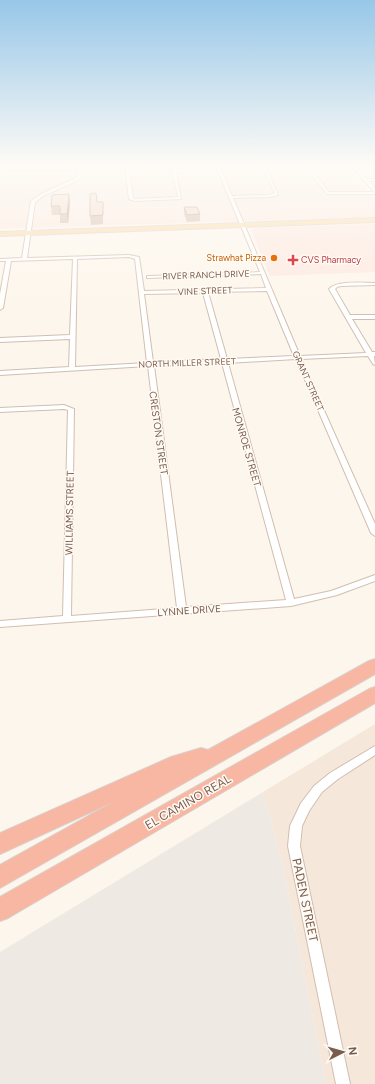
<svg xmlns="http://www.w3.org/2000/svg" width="375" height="1084" viewBox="0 0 375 1084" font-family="Figtree,sans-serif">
<rect width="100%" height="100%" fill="#fdf6ec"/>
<path fill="#f5e8da" d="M0,166H347L375,200L104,208L103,202L0,205Z
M375,724V1084H326L282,862L263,792Z"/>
<path fill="#fde8e0" d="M375,200V217L0,229V205L103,202L104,208Z
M375,224V272L270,276L251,230L255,228Z"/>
<path fill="#efe9e4" d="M263,792L282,862L326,1084H0V952Z"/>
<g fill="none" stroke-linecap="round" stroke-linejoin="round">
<g stroke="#d1beb0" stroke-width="2">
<path id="minor" d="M2,166H6L10,168H78V166H82L81,177L79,180L43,196L35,202L27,258L129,255L139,257L144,291L266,288L261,274L147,278V276H149L260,272L218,171L176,172L181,199L135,201L129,199L125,166H129L133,198L135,199L178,197L171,166H175L176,170L217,169L216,166H220L232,196L269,195L275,193L261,166H265L278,195L269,197L233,198L300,356L366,353L329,289C337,280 363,283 375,283V285L341,286L337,287L335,289L350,315H375V319H352L372,352H375V356H374L375,365L373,364L368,356L301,359L375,524V536L371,533L296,359L228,363L294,599L331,591L375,575V581L337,595L291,606L0,627V621L63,616L68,410L64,409L0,412V408L64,405L74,409L71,616L177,608L148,366L0,375V371L69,367L70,339L0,342V338L70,335L73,259L11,261L3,308L0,310V294L6,261H0V259L22,258L31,201L41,194L76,178L78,170H9ZM129,257L135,259L147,363L75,367L77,259ZM267,291L294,356L227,359L208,292ZM203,293L221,359L153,362L144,294ZM222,363L286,600L186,607L154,366Z
M305,166H309L329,192H375V194H327Z
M353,166H375V167L354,168Z
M366,179H375V181H365Z
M375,746V755L338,779L322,792L309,811L302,826L300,846L350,1084H336L288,846L290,826L301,803L314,786L330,773Z"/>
</g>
<g stroke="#d1beb0" stroke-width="2">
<path id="tertiary" d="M351,166H356L375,188V193Z"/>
</g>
<g stroke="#dad1cd" stroke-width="2">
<path id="primary" d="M375,218V222L0,236V232Z"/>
</g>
<g stroke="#dad1cd" stroke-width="2">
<path id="motorway" d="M375,659V674L0,888V865L115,801L0,854V833L171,757L201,748L208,750L369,661Z
M375,687V703L8,918L0,921V897L369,689Z"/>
</g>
<use href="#minor" fill="#fff" fill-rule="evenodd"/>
<use href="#tertiary" fill="#fff" fill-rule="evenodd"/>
<use href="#primary" fill="#fbd9a5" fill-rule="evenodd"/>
<use href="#motorway" fill="#f7b7a3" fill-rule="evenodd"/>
</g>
<path fill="#d1b7a8" d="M69,194L70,203L68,223H60V215H52L51,206Z
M97,202L103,211V224L91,225L90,216Z
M184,207L200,214V221L187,222L184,214Z"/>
<path fill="#aa9588" d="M69,194L70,203L68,223L67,214Z"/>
<path fill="#f3d5c3" stroke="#aa9588" d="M96,193L97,202H103V215L90,216V194Z
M69,194L67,214H60V206H51L52,195Z
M184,207H197L200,214L187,215Z"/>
<linearGradient id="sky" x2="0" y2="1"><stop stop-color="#97c7e8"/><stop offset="0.52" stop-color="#fefbf6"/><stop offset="1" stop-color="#fefbf6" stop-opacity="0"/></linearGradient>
<rect width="375" height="318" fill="url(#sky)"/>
<circle fill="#e8710a" stroke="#fffaf3" stroke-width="1.5" cx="274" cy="258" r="4"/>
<path fill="#e0444e" stroke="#fffaf3" stroke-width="1.5" d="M291 254h4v4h4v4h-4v4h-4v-4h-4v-4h4z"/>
<g text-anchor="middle" stroke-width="3" stroke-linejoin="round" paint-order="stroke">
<g font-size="9" fill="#c56008" stroke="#fffaf3" text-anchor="end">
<text x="266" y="261">Strawhat Pizza</text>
</g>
<g font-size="9" fill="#be3a42" stroke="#fffaf3" text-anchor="start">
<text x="301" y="263">CVS Pharmacy</text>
</g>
<g font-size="9" fill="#7a5c4d" stroke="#fffaf3">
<text transform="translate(206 275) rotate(-2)" y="3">RIVER RANCH DRIVE</text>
<text transform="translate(205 291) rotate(-2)" y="3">VINE STREET</text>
<text transform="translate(187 363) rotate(-2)" y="3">NORTH MILLER STREET</text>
<text transform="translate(308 381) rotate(66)" y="3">GRANT STREET</text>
</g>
<g font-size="10" fill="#7a5c4d" stroke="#fffaf3">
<text transform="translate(159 433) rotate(82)" y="4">CRESTON STREET</text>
<text transform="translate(247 447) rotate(74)" y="4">MONROE STREET</text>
<text transform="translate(69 513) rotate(-89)" y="4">WILLIAMS STREET</text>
<text transform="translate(189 610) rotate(-4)" y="4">LYNNE DRIVE</text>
</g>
<g font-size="12" fill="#7a5c4d" stroke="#fffaf3">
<text transform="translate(188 802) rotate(-30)" y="4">EL CAMINO REAL</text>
<text transform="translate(305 900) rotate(78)" y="4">PADEN STREET</text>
</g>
</g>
<g transform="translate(343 1052) rotate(84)" stroke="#fffaf3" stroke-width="3" paint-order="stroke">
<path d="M0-3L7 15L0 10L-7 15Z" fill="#7a5c4d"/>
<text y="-6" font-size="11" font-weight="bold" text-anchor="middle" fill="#7a5c4d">N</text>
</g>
</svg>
